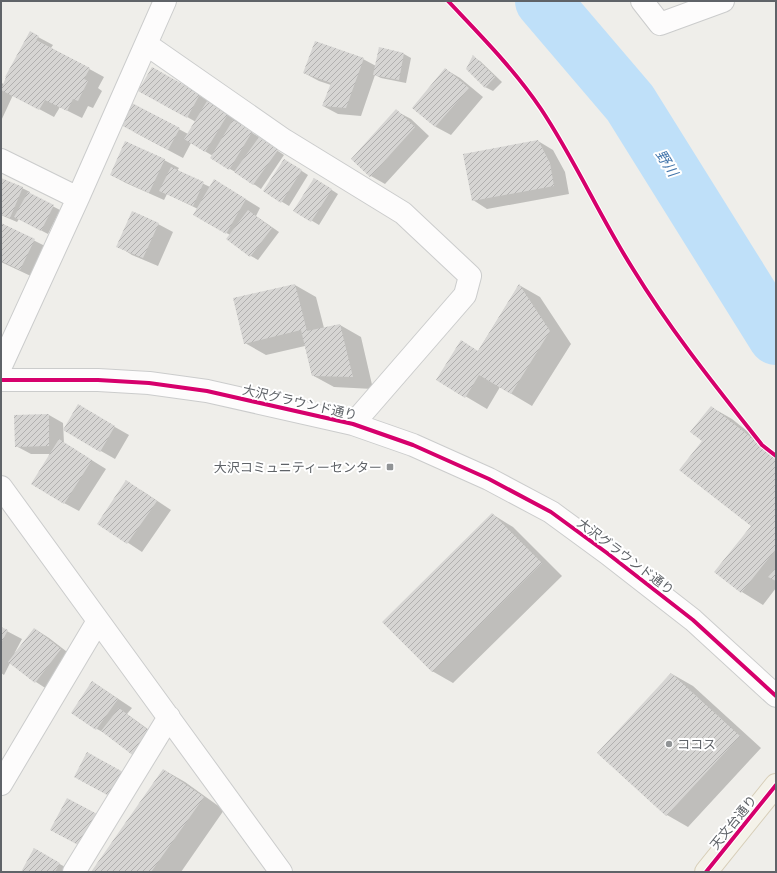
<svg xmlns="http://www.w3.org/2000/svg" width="777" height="873" viewBox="0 0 777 873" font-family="Rubik,'Noto Sans JP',sans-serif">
<defs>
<pattern id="building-hatch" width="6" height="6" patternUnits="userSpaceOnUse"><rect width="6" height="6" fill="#d6d5d3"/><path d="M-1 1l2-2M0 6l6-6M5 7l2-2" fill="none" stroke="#b1b0af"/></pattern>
</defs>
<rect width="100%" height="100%" fill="#efeeea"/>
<path fill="#0003" d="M38,37L53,45L51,48L104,77L98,88L102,91L93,108L88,106L82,118L60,107L54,117L13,95L1,121V83L4,84Z
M379,49L404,54L411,58L406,83L381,78L375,75L361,116L338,114L323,106L331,85L319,81L304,73L363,59L376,66Z
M473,57L480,61L502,82L493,91L485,87Z
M152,68L214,104L213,106L242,123L241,126L259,137L258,138L284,155L261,189L237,173L211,158L213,156L191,143L183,158L134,132L131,103L188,134L196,122L140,90Z
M445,69L460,78L483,97L451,135L436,127L413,108Z
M396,111L411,119L429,136L385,184L371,176Z
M538,141L553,150L565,172L569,194L487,209L473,200Z
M164,160L179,168L177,171L210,187L229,189L260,208L256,216L279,232L258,260L251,256L230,235L194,214L198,209L167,194L164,200L126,183L111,175Z
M291,164L308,175L289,206L264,191Z
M1,179L22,188L30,192L29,194L60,210L48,234L19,219L17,222L1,215Z
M321,183L338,194L319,225L294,210Z
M1,224L49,248L35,278L1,262Z
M158,224L173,232L158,266L132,255L118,246Z
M295,285L316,297L324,328L340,325L361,337L373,389L334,387L312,375L305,346L266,355L245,343Z
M519,285L540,297L571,344L532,406L500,387L487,409L438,380L478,351Z
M78,406L129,435L115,459L64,430Z
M711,407L732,419L776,454V588L763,605L742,592L715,572L753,526L704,441Z
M49,415L63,423L64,443L106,469L79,511L64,503L51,454H31L16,446Z
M141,490L171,510L142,552L98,523Z
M492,514L513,527L562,576L453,683L432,671Z
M1,628L22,639L14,654L35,629L49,638L75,658L50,691L36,682L10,663L4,675L1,673Z
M672,674L693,686L761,748L688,827L667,815Z
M93,682L132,708L127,714L167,743L150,765L110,736L97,729Z
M164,770L185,782L224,810L181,872H92Z
M34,850L67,868L64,872H22Z"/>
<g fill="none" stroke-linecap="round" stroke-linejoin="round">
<path stroke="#bfe0f9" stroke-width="56" d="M543,1L630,103L776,337"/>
</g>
<path fill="url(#building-hatch)" d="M30,31L39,36L36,40L90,68L84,79L88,81L78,101L73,99L67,111L45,100L39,110L1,90L6,77H5Z
M315,41L364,58L346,108L322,106L331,83L303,73Z
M379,47L404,53L399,80L373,75Z
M473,55L495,77L485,88L466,69Z
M152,67L200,94L187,118L138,91Z
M445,68L469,88L435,127L412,108Z
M207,101L228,114L205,152L184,139Z
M130,102L180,128L168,150L119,124Z
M396,109L415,127L370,177L351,159Z
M233,120L252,132L229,170L210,158Z
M259,137L278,150L253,185L234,172Z
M538,140L550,163L554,186L472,201L463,154Z
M125,141L165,159L149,193L110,175Z
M284,159L302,170L281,203L263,191Z
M171,167L204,182L193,206L159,191Z
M1,178L23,187L10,218L1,215Z
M314,178L332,189L311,222L293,211Z
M214,179L246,199L226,234L193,215Z
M28,192L54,205L41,231L14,217Z
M248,210L272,228L250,257L226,239Z
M132,211L159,223L143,258L116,247Z
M1,223L35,239L20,270L1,261Z
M295,284L307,331L340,324L353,377L312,376L301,330L244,344L233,298Z
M519,284L550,331L511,394L479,375L465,398L436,380L461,340L478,351Z
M78,404L115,426L100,452L63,430Z
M711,406L776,457V549L741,593L714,572L751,526L679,470L702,441L690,432Z
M49,414V446L15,447L14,415Z
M59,439L92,460L64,504L31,484Z
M126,480L157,501L127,544L97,524Z
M492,513L542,563L432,672L382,622Z
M776,568V581L768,577Z
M1,627L8,630L1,643Z
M34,628L61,649L35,683L8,662Z
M671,673L740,736L666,816L597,753Z
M92,681L118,699L96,730L71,713Z
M119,708L153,734L135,757L101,731Z
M87,752L123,772L109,796L74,777Z
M163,769L204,797L151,872H91Z
M67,798L97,814L80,846L50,830Z
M34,848L60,863L55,872H21Z"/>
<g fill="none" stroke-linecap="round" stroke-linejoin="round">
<g stroke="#cbcccc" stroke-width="24">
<path id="minor" d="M642,1L660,24L723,1
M146,44L284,140L403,213L470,276L465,295L353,424
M1,160L78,198
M1,366L78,198L165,1
M1,380H98L149,383L207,391L353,424L413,445L489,479L551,512L607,553L693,620L776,696
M1,487C94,616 188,743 281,872
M1,784L98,621
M74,872L169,717"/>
</g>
<g stroke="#d7ceb8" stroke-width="24">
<path id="major" d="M706,872L776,785"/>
</g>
<use href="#minor" stroke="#fdfcfc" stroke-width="22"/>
<use href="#major" stroke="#f4f2e9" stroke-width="22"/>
<g stroke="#fff" stroke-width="6">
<path id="cycleway" d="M448,1C481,36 514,69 541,109C575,160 600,217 633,269C671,331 717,388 762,445L776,456
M1,380H98L149,383L207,391L353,424L413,445L489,479L551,512L607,553L693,620L776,696
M706,872L776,785"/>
</g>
<use href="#cycleway" stroke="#d6006c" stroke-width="4"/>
</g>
<g fill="#919496" stroke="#fff" stroke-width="1.5">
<rect x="386" y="463" width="8" height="8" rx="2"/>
<circle cx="669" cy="744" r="4"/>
</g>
<g text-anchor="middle" stroke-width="4" stroke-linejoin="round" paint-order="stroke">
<g font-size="13" fill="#5f6368" stroke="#fff">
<text transform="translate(300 402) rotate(13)" y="5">大沢グラウンド通り</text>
<text transform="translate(626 556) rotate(37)" y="5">大沢グラウンド通り</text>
<text transform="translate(733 822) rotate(-51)" y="5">天文台通り</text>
</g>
<g font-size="13" fill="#5f6368" stroke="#fff" text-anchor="end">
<text x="382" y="472">大沢コミュニティーセンター</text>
<text x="677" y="749" text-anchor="start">ココス</text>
</g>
<g font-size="14" font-style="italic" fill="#4174aa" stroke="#fff">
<text transform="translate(667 163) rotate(58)" y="5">野川</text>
</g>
</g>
<rect width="777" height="873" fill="none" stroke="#5f6368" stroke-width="4"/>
</svg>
